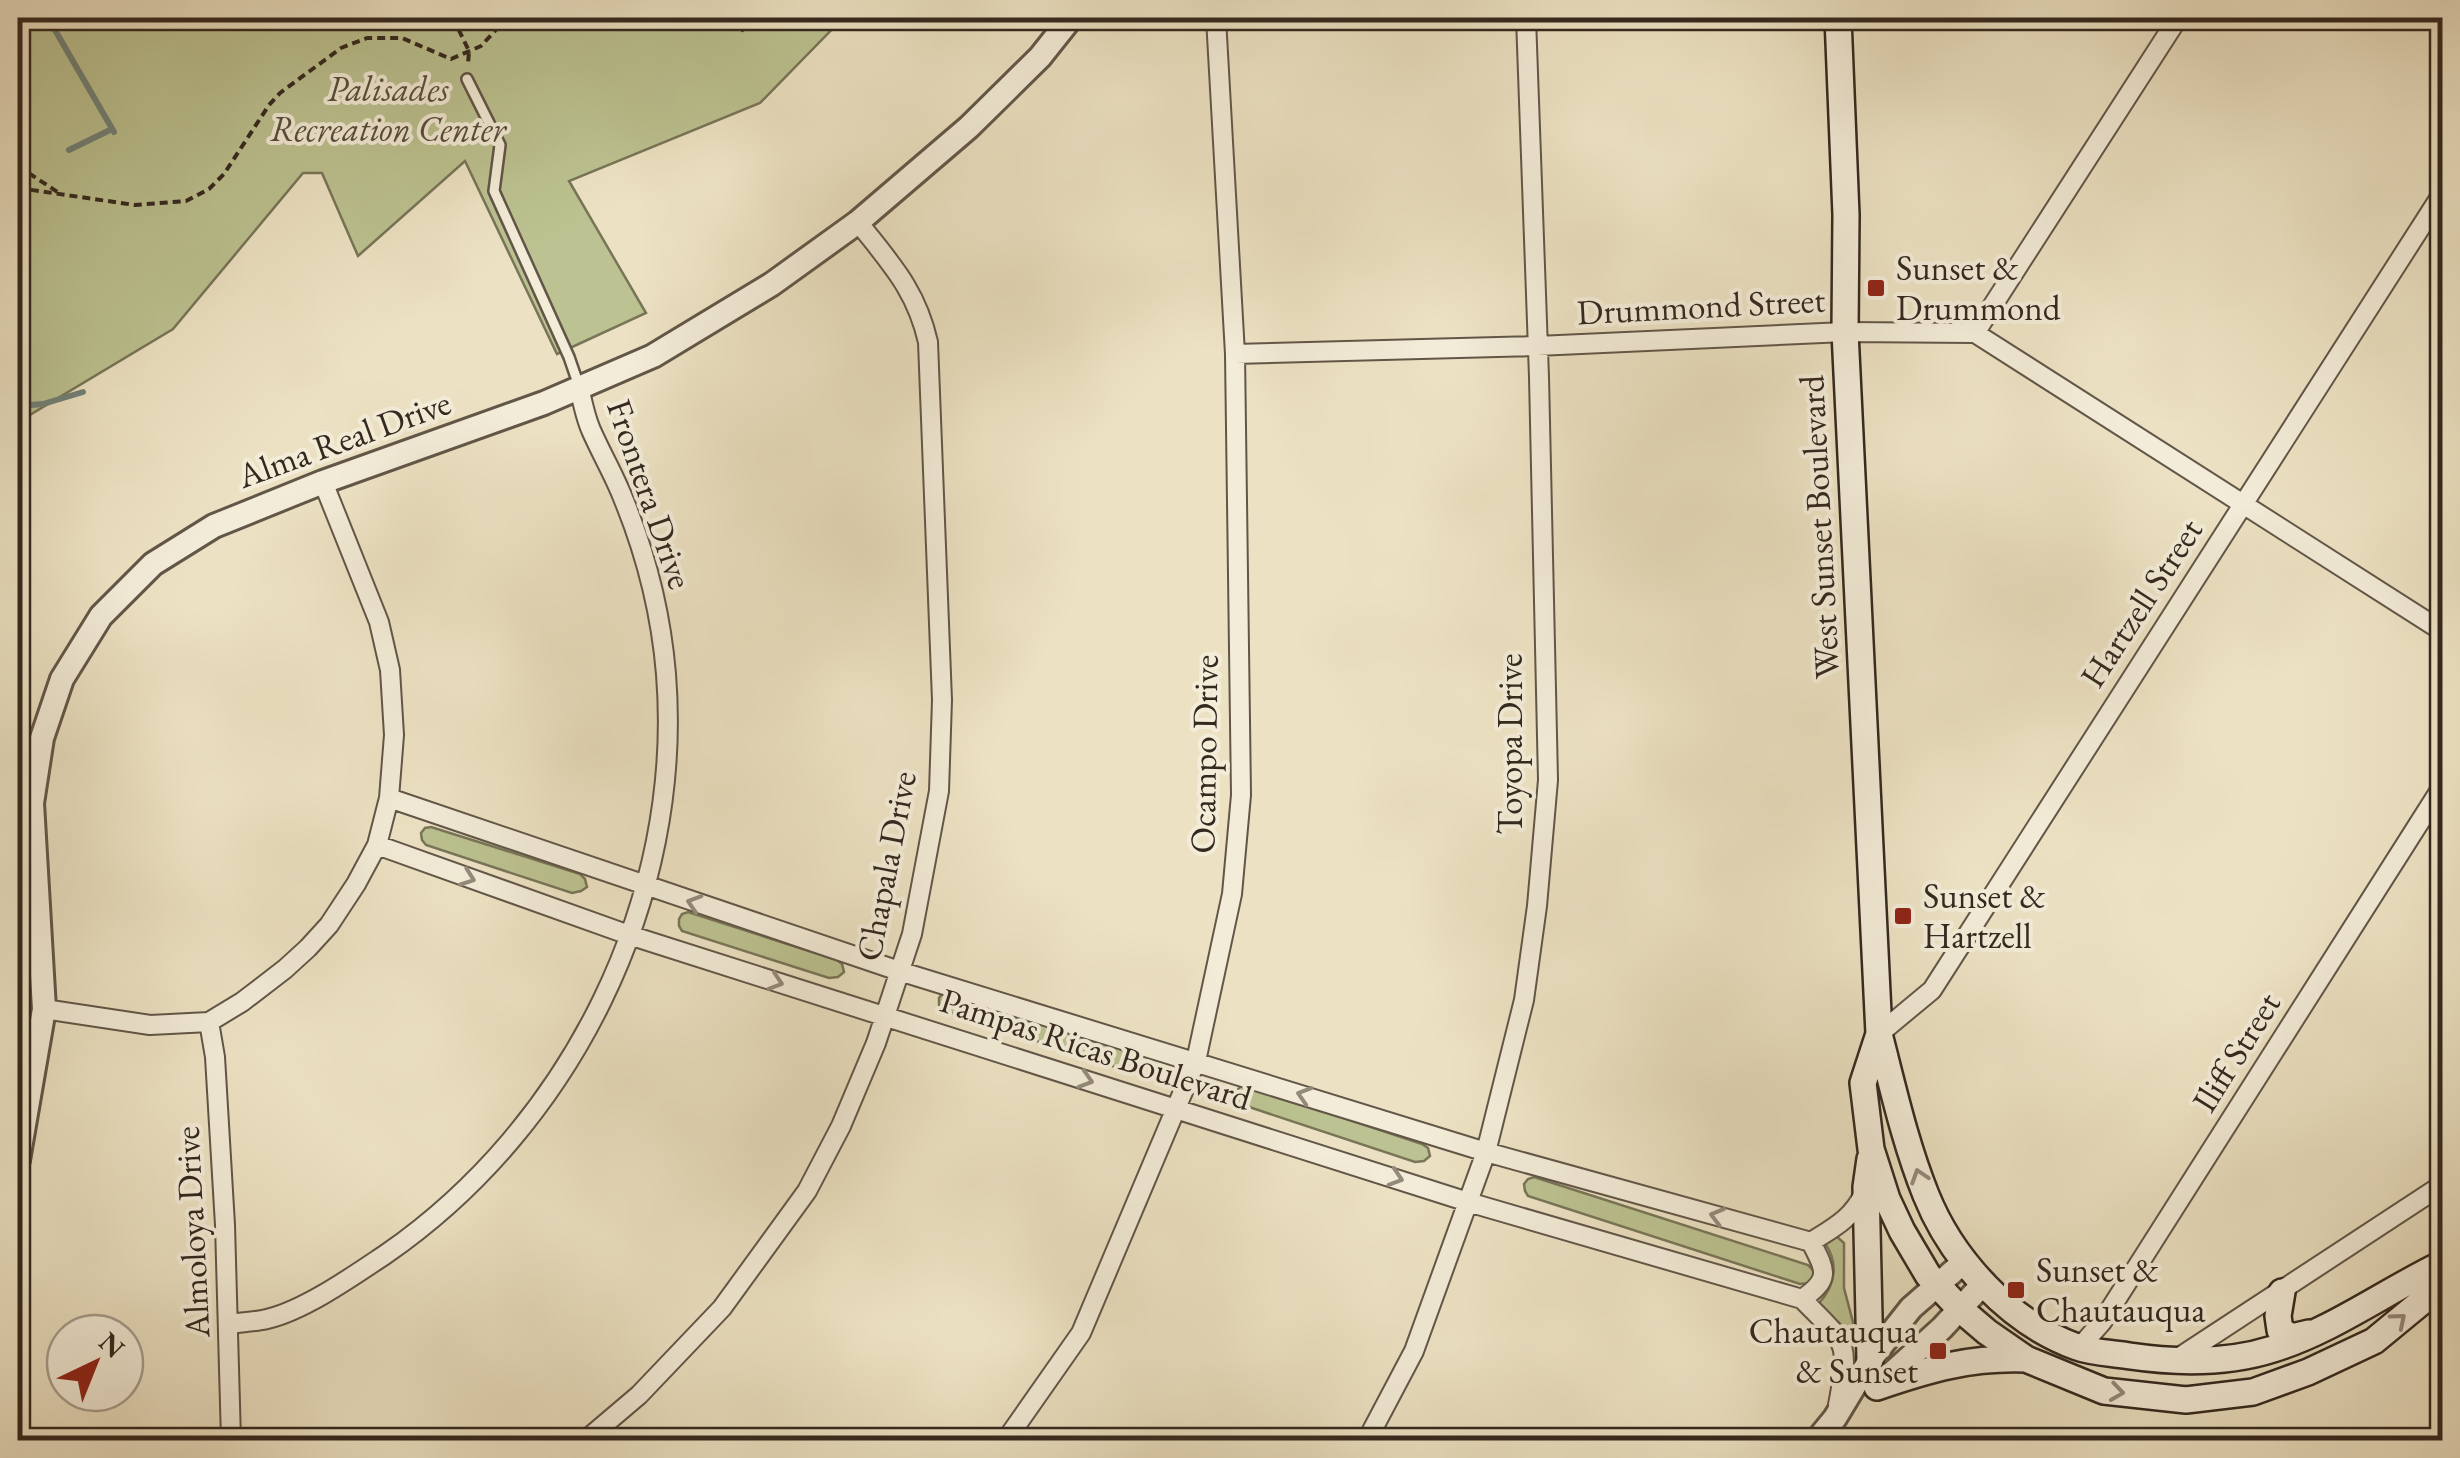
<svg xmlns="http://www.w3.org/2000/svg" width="2460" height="1458" viewBox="0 0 2460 1458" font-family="'EB Garamond',serif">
<rect width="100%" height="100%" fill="#ece2c3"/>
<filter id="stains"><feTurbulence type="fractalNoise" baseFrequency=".002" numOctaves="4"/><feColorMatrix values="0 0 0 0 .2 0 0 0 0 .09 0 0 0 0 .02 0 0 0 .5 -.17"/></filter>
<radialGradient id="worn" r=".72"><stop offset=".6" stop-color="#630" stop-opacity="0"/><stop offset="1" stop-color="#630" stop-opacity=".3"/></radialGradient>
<path fill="#bcc291" stroke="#787558" stroke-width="2.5" d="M18,18H843L760,103L569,181L646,313L557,354L465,161L358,256L322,173H303L173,329L18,422Z
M431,827L580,874L585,879L587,887L581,891L572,893L426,845L422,840L421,833L425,828Z
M688,912L837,960L842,964L844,972L838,977L829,978L682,931L679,926V919L682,914Z
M943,993L1126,1049L1133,1061L1127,1066L1118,1068L943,1010L939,1005V998Z
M1245,1085L1422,1144L1428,1148L1430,1156L1424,1161L1415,1162L1240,1104L1236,1099V1092L1240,1087Z
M1534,1177L1808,1265L1813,1270L1815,1278L1809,1283L1800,1284L1528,1196L1525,1191L1524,1184L1528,1179Z
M1835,1235L1844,1243V1288L1854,1326L1847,1331C1839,1321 1825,1313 1819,1303C1836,1285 1839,1262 1824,1242Z"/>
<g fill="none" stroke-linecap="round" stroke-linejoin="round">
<path stroke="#718278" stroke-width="6" d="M48,18L114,132
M18,126L22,134L18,141
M69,150L112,129
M18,406L43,404L83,392"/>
<g stroke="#625648" stroke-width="14">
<path id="service" d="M467,79L500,145L494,191L569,357L579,386"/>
</g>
<g stroke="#625648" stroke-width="22">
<path id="minor" d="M1975,333L2178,18
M1235,354L1537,346L1845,332L1975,333L2442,631
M389,798L899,971L1486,1152L1811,1242C1826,1271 1831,1279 1802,1299
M377,845L629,935L1468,1202L1802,1299C1847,1345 1850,1340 1838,1405
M44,1009L150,1025L209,1022L242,1002L285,969L308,948L329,925L356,884L377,845L389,798L394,735L390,670L379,622L323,482
M209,1022L215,1057L225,1225L231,1440
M1879,1034L1932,990L2442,194
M1811,1242C1833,1228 1853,1218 1864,1193
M229,1324C241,1322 255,1322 267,1319C305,1310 353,1276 386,1254C571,1126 684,899 666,674C661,614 646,554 623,498C614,475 601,453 591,430C585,416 582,401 579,386
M2079,1348L2102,1322L2442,787
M2175,1360L2442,1185
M586,1440L639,1395L722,1308L807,1191L841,1126L876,1043L912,934L939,791L942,700L928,342C916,289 890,263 858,222
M1006,1440L1081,1333L1196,1061L1232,894L1241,795L1235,354L1216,18
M1367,1440L1414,1351L1486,1152L1524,1000L1537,906L1548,780L1539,377L1526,18"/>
</g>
<g stroke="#625648" stroke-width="28">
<path id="tertiary" d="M18,1160L44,1009L32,803L42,738L62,679L101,616L153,564L214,526L323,482L544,403L653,356L772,284L858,222L969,127L1040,57L1071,18
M1878,1386L1942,1328L1984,1283
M1817,1440L1835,1418L1870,1360L1911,1308L1965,1261"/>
</g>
<g stroke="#34281f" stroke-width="30">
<path id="secondary" d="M1838,18L1846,215L1845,332L1879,1034C1893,1088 1905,1143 1926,1195C1952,1260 2010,1323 2077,1347C2093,1353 2113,1353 2130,1356C2178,1363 2226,1364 2273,1349C2332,1331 2386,1291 2442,1264
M1879,1034L1863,1083L1871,1149L1887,1199L1902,1231L1928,1275L1960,1309L1987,1332L2026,1359L2104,1391L2186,1400L2253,1392L2308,1372L2374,1341L2425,1299L2442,1270
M1870,1159L1866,1187L1870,1360
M2282,1292L2278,1316L2280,1330L2292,1337L2309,1333
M1877,1387C1929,1369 1971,1357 2026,1359"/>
</g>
<path stroke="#34281f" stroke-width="4" stroke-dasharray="8 5" stroke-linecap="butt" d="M453,18L469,51L468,64
M741,31L758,18
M18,166L59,193
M18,188L135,205L186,201L209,189L224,174L269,105L280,93L341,48L367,38H402L451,59L481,46L507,18"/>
<use href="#service" stroke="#f3ecd8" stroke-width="9"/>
<use href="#minor" stroke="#f3ecd8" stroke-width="18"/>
<use href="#tertiary" stroke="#f3ecd8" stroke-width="22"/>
<use href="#secondary" stroke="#f3ecd8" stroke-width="25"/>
</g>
<defs><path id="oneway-chevron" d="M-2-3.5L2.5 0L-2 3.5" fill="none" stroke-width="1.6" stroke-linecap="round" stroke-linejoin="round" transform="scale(2.5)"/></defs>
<g stroke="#948a7c">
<use href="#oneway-chevron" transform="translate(468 878) rotate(20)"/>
<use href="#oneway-chevron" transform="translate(694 903) rotate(-162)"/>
<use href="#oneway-chevron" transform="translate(776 982) rotate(18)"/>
<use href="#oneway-chevron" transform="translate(1086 1080) rotate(17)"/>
<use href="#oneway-chevron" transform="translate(1304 1095) rotate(-163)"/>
<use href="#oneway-chevron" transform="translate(1919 1176) rotate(-108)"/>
<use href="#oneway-chevron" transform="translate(1396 1178) rotate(18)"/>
<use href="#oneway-chevron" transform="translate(1717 1216) rotate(-165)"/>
<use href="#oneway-chevron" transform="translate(2399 1320) rotate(-40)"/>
<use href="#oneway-chevron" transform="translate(2117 1392) rotate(8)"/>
</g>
<g fill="#8f2418" stroke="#f3ecd8" stroke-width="4">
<rect x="1866" y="278" width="20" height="20" rx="5"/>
<rect x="1893" y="906" width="20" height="20" rx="5"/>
<rect x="2006" y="1280" width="20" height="20" rx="5"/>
<rect x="1928" y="1341" width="20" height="20" rx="5"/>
</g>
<g text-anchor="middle" stroke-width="8" stroke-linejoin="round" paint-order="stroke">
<g font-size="35" font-style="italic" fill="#564e3c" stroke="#f3ecd8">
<text x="388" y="101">Palisades<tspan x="388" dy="40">Recreation Center</tspan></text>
</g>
<g font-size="35" fill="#34281f" stroke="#f3ecd8" text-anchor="start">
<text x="1896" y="280">Sunset &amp;<tspan x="1896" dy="40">Drummond</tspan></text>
<text x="1923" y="908">Sunset &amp;<tspan x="1923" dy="40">Hartzell</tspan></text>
<text x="2036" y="1282">Sunset &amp;<tspan x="2036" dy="40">Chautauqua</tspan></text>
<text x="1918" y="1343" text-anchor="end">Chautauqua<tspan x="1918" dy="40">&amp; Sunset</tspan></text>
</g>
<g font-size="35" fill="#34281f" stroke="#f3ecd8">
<text transform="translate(1701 306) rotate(-3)" y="12">Drummond Street</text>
<text transform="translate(344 439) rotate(-20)" y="12">Alma Real Drive</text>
<text transform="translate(650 494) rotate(71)" y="12">Frontera Drive</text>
<text transform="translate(1819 527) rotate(-93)" y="12">West Sunset Boulevard</text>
<text transform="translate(2141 603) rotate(-57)" y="12">Hartzell Street</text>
<text transform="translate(1510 744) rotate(-90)" y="12">Toyopa Drive</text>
<text transform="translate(1204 754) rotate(-89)" y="12">Ocampo Drive</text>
<text transform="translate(886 866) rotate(-79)" y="12">Chapala Drive</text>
<text transform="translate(1096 1049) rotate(18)" y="12">Pampas Ricas Boulevard</text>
<text transform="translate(2236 1052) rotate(-58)" y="12">Iliff Street</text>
<text transform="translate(192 1232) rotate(-93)" y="12">Almoloya Drive</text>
</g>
</g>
<rect width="2460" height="1458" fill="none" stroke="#ece2c3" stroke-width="60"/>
<rect x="20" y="20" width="2420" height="1418" fill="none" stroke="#34281f" stroke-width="5"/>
<rect x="30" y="30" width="2400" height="1398" fill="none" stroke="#34281f" stroke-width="2.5"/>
<g transform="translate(95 1363) rotate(43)"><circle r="48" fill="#f3ecd8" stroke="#a79e8e" stroke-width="2.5"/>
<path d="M0-8L18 38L0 25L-18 38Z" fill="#8f2418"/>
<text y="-15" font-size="28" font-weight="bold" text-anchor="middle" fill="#34281f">N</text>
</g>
<rect width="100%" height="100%" filter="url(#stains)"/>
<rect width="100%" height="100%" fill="url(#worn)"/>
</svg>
